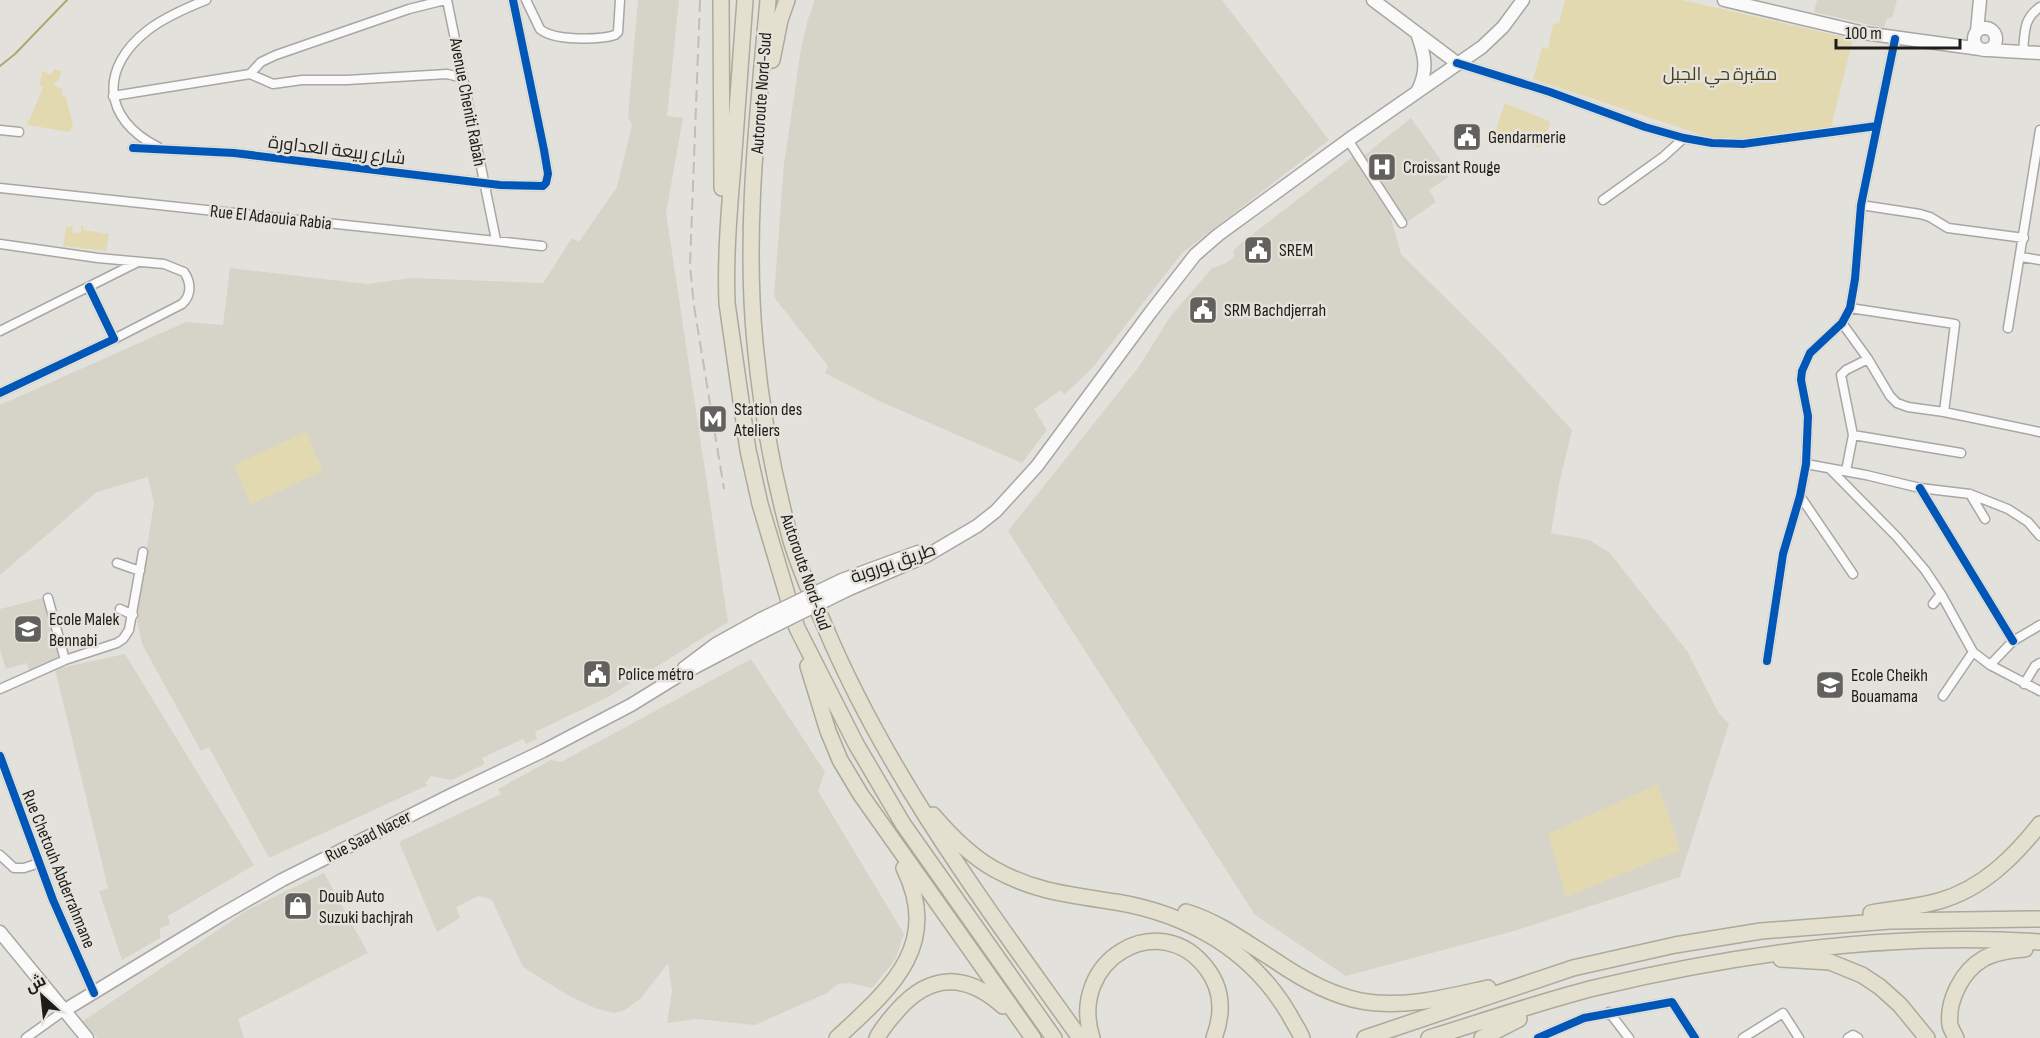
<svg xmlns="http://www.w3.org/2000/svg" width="2040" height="1038" viewBox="0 0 2040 1038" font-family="'Sofia Sans Condensed',Cairo,sans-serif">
<rect width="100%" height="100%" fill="#e2e1dc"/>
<path fill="#d6d4c9" d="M638,0H679L667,116L683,118L666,213L728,622L608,697L535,732L537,739L526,744L523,739L482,758L485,764L452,780L431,776L425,783L428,785L269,858L209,747L201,751L142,644L136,616L154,503L148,477L97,492L0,575V405L186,322L223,325L230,268L367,284L412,278L543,283L572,238L579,242L617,187L632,125L628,117Z
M815,0H1222L1329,140L1182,253L1093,367L1064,395L1061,390L1034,409L1047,430L1022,463L879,401L825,373L828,366L774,297L784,164L801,49L808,19Z
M1817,0H1897L1892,18H1887L1884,28L1814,12Z
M1411,118L1448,170L1449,174L1447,178L1429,190L1436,202L1407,222L1362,157Z
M1354,156L1389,211L1401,254L1499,351L1572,430L1559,484L1551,533L1589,540L1609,552L1687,651L1718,712L1729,724L1680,877L1514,931L1346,976L1255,915L1008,531L1138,368L1170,317L1212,268L1224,264L1230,260L1234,256L1233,251L1240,244Z
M47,597L61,648L56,660L29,671L27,663L6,669L0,650V609Z
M125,654L254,865L168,916L170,924L160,928V938L122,960L99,891L108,888L55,669Z
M751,659L825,772L818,791L904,934L895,960L872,988L849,983L838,984L827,993L755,1025L697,1019L667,1023L672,991L668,963L641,998L625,1010L614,1013L595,1008L569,996L523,967L492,900L479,896L456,907L460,918L437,932L399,842L501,794L498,789L551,760L561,762Z
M324,873L368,953L238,1019L244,1038H97L83,1021L249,909Z"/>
<path fill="#e3d9b1" d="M1565,0H1682L1853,39L1831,127L1733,140L1708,137L1533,79L1542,48L1548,49L1553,24L1559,23Z
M54,69L61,71L59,79L53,85L63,89L61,95L66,97L73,125L70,132L27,125L43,88L40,85L42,71L51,75Z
M1505,103L1551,122L1540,148L1495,131Z
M83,225L84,230L109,234L106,251L63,246L66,227L73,226L72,232L81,233V226Z
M306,432L323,471L251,504L234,465Z
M1658,784L1680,850L1566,897L1548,834Z"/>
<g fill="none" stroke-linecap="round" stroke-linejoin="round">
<path stroke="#b2a66e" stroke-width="2" d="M0,66L15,54L67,0"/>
<g stroke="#a8a7a3" stroke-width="11">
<path id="street" d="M447,0L496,240
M526,0L540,29C553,41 599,40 615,35L618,32L620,0
M2023,52C2025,32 2023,19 2040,7
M1457,63L1550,92L1645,127L1684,138L1712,143L1743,144L1877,126
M250,74L273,84L302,80H347L447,74L463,78
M250,74L261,62L276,55L409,9L445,0
M113,96L250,74
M0,130L19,132
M1348,140L1402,223
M158,147C102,119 99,68 148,30C165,17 186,8 206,0
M133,148L234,153L500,185L543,186L546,183L548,174L544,150L513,0
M0,188L542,246
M1603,200L1663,157L1684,138
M1861,205L1920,214L1930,217L1948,228L2024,238
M0,244L98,258L164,264L184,272C191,282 192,295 182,304L114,339
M2021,257L2040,260
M1850,308L1955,324L1944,412L2040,432
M1842,323L1868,359L1890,396L1897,403L1908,407L1944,412
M2008,328L2040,130
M0,331L136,263
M0,393L114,339L89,287
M1853,435L1961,453
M1806,464L1866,475L1920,488L1970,494L2008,509L2028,522L2040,536
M1830,469L1897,537L1925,570L1941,594L1973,652L1990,665L2040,691
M1846,471L1853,435L1841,375L1846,370L1868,359
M1920,488L2013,641
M1970,494L1985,519
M1800,496L1853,574
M117,563L140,571
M48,598L65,660
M1933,604L1941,594
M120,609L133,615
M1767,661L1783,554L1800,496L1806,464L1808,416L1801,380L1802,371L1810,353L1842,323L1850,308L1855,279L1861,205L1895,39
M1990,665L2013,641L2040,625
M2024,684L2035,666L2040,663
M0,689L65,660L117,643L123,639L129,630L143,552
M1943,696L1973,652
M0,756L53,900L94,993
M0,855L14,868H24L39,863
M1609,1012L1629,1038
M26,1038L65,1010
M1538,1038L1584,1018L1672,1002L1695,1038
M1743,1038L1783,1013L1799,1038
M1848,1038L1853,1035L1858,1038"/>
</g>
<g stroke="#a8a7a3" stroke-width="15">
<path id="secondary" d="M1373,0L1457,63
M1724,0L1864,33L1980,49
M1974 39a11 11 0 1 1 22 0a11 11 0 1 1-22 0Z
M1977,31L1980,0
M1418,36C1425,56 1428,70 1418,90
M1989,50L2040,53
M842,580L918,552
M847,590L926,556L977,526L996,511L1037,466L1150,313L1195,255L1218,235L1348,140L1482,47L1503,27L1523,0
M684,668L716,644L761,619
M0,932L87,1038
M65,1010L221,915L282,880L451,795L543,751L631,705L678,676L768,629"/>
</g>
<g stroke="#aea998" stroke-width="18">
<path id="highway" d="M721,0L722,188
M745,0C741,51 738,101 734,152C730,202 725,253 727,303L748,450L760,504L797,628L856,744L903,824L1054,1038
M768,0C758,113 744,230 755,343C761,408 773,475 790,537C798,566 811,594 823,622C886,774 985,905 1080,1038
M772,60L780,20L787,0
M808,666L828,731L840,760L861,795L1033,1038
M933,815C950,835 971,856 994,869C1035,892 1071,895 1116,902C1188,914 1251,950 1289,1014C1293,1022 1299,1030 1302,1038
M1186,912C1219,922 1245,942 1274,960C1300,978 1330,995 1361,1001C1403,1009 1448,997 1488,988
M1871,913C1894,909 1918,907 1939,901C1982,889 2014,857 2040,824
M1781,959L1830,962L1862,975L1880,987L1900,1005L1927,1038
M837,1038C890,989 942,946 904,868
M877,1038C882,1028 889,1020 897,1011C930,973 966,973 1003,1006
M1092,1038C1067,960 1160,906 1207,969C1223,990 1223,1014 1214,1038
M1365,1038L1573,968L1675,945L1761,931L1890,921L2040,919
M1429,1038C1484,1021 1539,1002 1594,988C1740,953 1890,932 2040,942
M1482,1038L1519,1019
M1956,1038C1954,1034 1951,1029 1950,1025C1947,1001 1962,971 1983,959C1995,952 2011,950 2025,949"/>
</g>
<use href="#street" stroke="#fbfafa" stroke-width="8"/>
<use href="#secondary" stroke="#fbfafa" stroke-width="12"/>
<use href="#highway" stroke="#e3e0d0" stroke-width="15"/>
<path stroke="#bebebd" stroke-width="2" stroke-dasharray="12 6" stroke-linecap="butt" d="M700,0L690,265L694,306L724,489"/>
<g stroke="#a8a7a3" stroke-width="15" stroke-linecap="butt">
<path id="secondary-bridge" d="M761,619L842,580
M768,629L847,590"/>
</g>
<use href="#secondary-bridge" stroke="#fbfafa" stroke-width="12"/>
<g stroke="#e4e2da" stroke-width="11">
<path id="cycleway" d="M1457,63L1550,92L1645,127L1684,138L1712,143L1743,144L1877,126
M133,148L234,153L500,185L543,186L546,183L548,174L544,150L513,0
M0,393L114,339L89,287
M1920,488L2013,641
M1767,661L1783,554L1800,496L1806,464L1808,416L1801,380L1802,371L1810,353L1842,323L1850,308L1855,279L1861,205L1895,39
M0,756L53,900L94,993
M1538,1038L1584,1018L1672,1002L1695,1038"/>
</g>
<use href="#cycleway" stroke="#0057b8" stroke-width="8"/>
</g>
<defs>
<g id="civic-square" transform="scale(1.5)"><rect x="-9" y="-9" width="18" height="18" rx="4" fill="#62615d" stroke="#e4e2da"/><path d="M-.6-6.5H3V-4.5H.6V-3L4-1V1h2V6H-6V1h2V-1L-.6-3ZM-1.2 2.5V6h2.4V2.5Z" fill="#fff"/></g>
<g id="hospital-square" transform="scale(1.5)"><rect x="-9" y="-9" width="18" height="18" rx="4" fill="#62615d" stroke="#e4e2da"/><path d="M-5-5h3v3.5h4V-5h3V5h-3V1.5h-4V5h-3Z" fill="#fff"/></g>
<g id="metro-square" transform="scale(1.5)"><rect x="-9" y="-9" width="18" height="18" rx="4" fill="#62615d" stroke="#e4e2da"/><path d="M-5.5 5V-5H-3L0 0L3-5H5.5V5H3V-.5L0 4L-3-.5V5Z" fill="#fff"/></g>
<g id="school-square" transform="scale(1.5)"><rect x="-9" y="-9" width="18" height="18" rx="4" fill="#62615d" stroke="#e4e2da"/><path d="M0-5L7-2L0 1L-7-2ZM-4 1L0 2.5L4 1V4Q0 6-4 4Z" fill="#fff"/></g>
<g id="shop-square" transform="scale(1.5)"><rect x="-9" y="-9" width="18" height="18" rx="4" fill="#62615d" stroke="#e4e2da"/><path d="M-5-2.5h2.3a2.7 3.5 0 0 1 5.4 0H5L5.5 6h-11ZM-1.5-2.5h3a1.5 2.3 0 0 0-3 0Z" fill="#fff"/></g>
</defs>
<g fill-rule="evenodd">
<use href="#civic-square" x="1467" y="137"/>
<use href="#hospital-square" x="1382" y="167"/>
<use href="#civic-square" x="1258" y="250"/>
<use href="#civic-square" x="1203" y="310"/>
<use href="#metro-square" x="713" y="419"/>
<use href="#school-square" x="28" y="629"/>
<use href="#civic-square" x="597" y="674"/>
<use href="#school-square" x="1830" y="685"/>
<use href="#shop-square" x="298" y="906"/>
</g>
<g text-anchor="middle" stroke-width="5" stroke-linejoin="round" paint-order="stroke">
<g font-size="18" fill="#473f1d" stroke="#e4e2da">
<text x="1720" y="80">مقبرة حي الجبل</text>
</g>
<g font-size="18" fill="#1d1c19" stroke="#e4e2da">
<text transform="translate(761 93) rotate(-86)" y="6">Autoroute Nord-Sud</text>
<text transform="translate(468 102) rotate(79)" y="6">Avenue Cheniti Rabah</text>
<text transform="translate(337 150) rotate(7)" y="6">شارع ربيعة العداورة</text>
<text transform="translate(271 217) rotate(6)" y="6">Rue El Adaouia Rabia</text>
<text transform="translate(893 563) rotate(-19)" y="6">طريق بوروبة</text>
<text transform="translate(806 572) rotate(71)" y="6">Autoroute Nord-Sud</text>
<text transform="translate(368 836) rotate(-27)" y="6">Rue Saad Nacer</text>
<text transform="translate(59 869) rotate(68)" y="6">Rue Chetouh Abderrahmane</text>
</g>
<g font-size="18" fill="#1d1c19" stroke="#e4e2da" text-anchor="start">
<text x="1488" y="143">Gendarmerie</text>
<text x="1403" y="173">Croissant Rouge</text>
<text x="1279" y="256">SREM</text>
<text x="1224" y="316">SRM Bachdjerrah</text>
<text x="734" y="415">Station des<tspan x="734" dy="21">Ateliers</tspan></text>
<text x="49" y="625">Ecole Malek<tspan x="49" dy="21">Bennabi</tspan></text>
<text x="618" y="680">Police métro</text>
<text x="1851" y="681">Ecole Cheikh<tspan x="1851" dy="21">Bouamama</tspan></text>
<text x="319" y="902">Douib Auto<tspan x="319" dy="21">Suzuki bachjrah</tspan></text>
</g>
</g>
<g transform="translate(42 996) rotate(333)" stroke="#e4e2da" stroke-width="4.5" paint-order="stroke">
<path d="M0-4.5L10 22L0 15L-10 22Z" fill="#1d1c19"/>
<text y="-9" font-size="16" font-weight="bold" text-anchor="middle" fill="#1d1c19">ش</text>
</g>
<path d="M1836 39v9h124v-9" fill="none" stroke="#1d1c19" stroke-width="3"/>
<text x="1845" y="39" font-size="18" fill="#1d1c19" stroke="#e4e2da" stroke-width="4.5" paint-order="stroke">100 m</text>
</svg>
